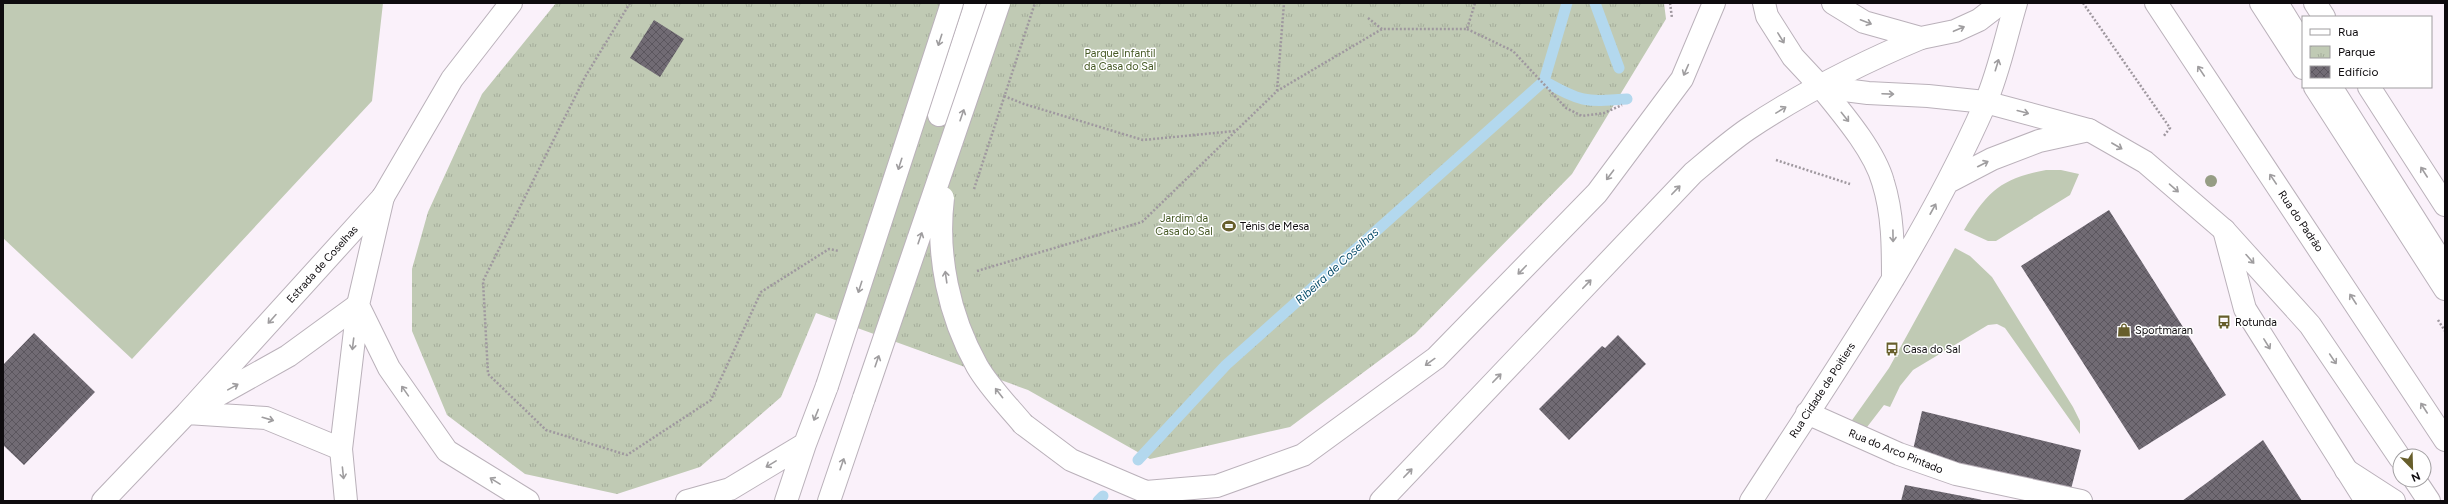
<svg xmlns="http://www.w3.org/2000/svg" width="2448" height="504" viewBox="0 0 2448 504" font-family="Figtree,sans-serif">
<defs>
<pattern id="park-tufts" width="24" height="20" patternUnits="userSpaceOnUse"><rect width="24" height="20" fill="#c0cab4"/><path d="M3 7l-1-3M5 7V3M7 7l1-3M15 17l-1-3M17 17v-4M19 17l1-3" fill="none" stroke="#a4ac9a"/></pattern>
<pattern id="building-cross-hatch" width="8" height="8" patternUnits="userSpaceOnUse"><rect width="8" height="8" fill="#716b74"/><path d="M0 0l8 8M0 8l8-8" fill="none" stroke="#5b565e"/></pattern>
</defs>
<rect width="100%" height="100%" fill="#faf1fa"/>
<path fill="#c0cab4" d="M3,3H383L372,101L132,359L3,238Z
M2046,170H2061L2079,174L2070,195L1996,241H1988L1964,230C1987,192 2001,178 2046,170Z
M1955,248L1970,256L1992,277L2073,407L2080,421V434L2005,328L1997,324L1988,325L1913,370L1900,386L1890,407L1884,405L1864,431L1850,423L1889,368Z"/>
<path fill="url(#park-tufts)" d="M556,3H1664L1666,19L1572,174L1415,334L1290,427L1150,459L1028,390L816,313L781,397L700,467L617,494L525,474L447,415L412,331V269L428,212L482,94Z"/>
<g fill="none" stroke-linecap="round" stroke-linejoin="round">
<path stroke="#b3d8ee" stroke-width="11" d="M1567,3L1544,81C1581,102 1584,102 1627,99
M1595,3L1619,68
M1138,460L1226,365L1544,81
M1098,501L1103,496"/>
</g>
<path fill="url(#building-cross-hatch)" d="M654,20L684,39L660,77L630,58Z
M2109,210L2226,395L2139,450L2021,266Z
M34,333L95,392L24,465L3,445V365Z
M1618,335L1646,364L1569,440L1539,409L1602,346L1605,348Z
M1922,411L2081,450L2068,501L1912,454Z
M2263,440L2302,501H2182L2212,479Z
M1905,485L1978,499L1986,501H1901Z"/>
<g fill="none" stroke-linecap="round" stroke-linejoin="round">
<g stroke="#bab1ba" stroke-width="24">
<path id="minor" d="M2277,3L2303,45
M1821,87C1842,113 1874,150 1883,182C1893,214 1893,246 1893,279
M2331,87L2445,267
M939,115L976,3
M1948,182L1992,159L2039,141L2089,130
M2224,230L2245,309L2366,501
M204,403L288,356L358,305
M187,413L266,418L341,449
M1807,413L1899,454L1956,474L2081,501
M103,501L187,413L383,197
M1751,501C1834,372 1923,245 1985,104C1999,72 2006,36 2016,3"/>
</g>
<g stroke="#bab1ba" stroke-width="24">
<path id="major" d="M1764,3L1767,16L1793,57L1821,87L1868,93L1928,96L1985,102L2089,130L2145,162L2224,230L2310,325L2400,458
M1833,3L1864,22L1921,38L1955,31L1979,20L2001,3
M2156,3L2445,440
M383,197L452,79L511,3
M2346,470L2394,501
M2415,480L2429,501"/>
</g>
<g stroke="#bab1ba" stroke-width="24">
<path id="highway" d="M2261,3L2303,68
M2315,3L2324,17
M2315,87L2445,289
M2369,87L2445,205
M358,305L389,368L447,451L528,501
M1023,424L1071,460L1146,492L1217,486L1303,455L1436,358L1597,193L1682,79L1714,3
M346,501L341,449L358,305L383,197
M687,501L730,489L805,444
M786,501L805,444L827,386
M829,501L864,398
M1381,501L1693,173C1711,158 1729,142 1748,129C1802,93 1861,63 1921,38"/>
</g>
<path stroke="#9f989f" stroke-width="2.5" stroke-dasharray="2 2" stroke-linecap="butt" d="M630,3L585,77L483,281L488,374L546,430L627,455L711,400L761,292L829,249L839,251
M1670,3L1672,18
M2083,3L2170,128L2163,137
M1368,18L1382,29
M1467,29L1513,51L1566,108L1582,116L1604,113L1622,105
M1277,91L1284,3
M1004,96L1024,104L1143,140L1235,131
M1776,160L1850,184
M974,189L1035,3
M977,271L1142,222L1277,91L1382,29H1467L1475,3
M2438,320L2445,331"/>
<use href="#minor" stroke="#fff" stroke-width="22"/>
<use href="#major" stroke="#fff" stroke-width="22"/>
<use href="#highway" stroke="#fff" stroke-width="22"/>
<g stroke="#bab1ba" stroke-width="24" stroke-linecap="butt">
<path id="highway-bridge" d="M943,198C936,255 949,316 977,366C989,387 1008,406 1023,424
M827,386L952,3
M864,398L999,3"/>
</g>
<use href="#highway-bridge" stroke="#fff" stroke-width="22"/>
</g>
<circle fill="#969d84" cx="2211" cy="181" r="6"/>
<defs><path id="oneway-shaft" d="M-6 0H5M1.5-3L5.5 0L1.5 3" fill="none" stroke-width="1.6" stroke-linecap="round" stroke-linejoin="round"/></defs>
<g stroke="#9f9d9f">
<use href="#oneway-shaft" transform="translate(1866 22) rotate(21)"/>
<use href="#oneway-shaft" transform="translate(1959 29) rotate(-23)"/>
<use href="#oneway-shaft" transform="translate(1781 38) rotate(58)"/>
<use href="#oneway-shaft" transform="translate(940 40) rotate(108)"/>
<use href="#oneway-shaft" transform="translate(1997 65) rotate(-73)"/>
<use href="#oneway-shaft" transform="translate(1686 70) rotate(114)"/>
<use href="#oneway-shaft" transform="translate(2201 71) rotate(-124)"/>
<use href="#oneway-shaft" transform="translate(1888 94) rotate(2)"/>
<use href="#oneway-shaft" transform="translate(1781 110) rotate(-31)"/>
<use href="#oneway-shaft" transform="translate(2023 112) rotate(15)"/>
<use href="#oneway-shaft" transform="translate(962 115) rotate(-71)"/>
<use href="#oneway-shaft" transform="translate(1845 117) rotate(51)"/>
<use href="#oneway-shaft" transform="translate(2117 146) rotate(30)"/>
<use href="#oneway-shaft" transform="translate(900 164) rotate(108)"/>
<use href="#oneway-shaft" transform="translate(1983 164) rotate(-27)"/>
<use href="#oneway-shaft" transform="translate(2424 172) rotate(-123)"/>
<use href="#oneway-shaft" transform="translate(1610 175) rotate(127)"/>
<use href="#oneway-shaft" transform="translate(2273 179) rotate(-124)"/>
<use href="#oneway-shaft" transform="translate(2174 188) rotate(41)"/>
<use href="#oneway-shaft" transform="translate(1676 190) rotate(-46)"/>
<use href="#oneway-shaft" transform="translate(1933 209) rotate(-61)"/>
<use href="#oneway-shaft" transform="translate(1893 236) rotate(89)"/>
<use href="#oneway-shaft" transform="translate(920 238) rotate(-71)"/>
<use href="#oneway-shaft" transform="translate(2250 259) rotate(48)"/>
<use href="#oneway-shaft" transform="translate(1522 270) rotate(134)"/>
<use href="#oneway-shaft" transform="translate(946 277) rotate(-98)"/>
<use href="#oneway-shaft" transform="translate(1587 284) rotate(-46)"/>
<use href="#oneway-shaft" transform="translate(860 287) rotate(108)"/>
<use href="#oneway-shaft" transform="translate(2353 299) rotate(-123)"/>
<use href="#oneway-shaft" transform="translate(272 319) rotate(132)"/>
<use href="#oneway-shaft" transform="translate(353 344) rotate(97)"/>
<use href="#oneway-shaft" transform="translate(2267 344) rotate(58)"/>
<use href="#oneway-shaft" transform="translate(2333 359) rotate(56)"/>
<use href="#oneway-shaft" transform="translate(877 361) rotate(-71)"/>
<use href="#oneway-shaft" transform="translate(1430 362) rotate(144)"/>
<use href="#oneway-shaft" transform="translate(1497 378) rotate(-46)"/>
<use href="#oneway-shaft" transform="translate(233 387) rotate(-29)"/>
<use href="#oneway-shaft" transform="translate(405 391) rotate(-125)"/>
<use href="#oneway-shaft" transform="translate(999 393) rotate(-128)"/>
<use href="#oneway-shaft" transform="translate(2424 408) rotate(-123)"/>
<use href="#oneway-shaft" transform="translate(816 415) rotate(112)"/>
<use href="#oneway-shaft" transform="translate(268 419) rotate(16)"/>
<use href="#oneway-shaft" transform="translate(771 464) rotate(149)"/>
<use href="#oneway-shaft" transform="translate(842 464) rotate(-71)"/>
<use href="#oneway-shaft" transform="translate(343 473) rotate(84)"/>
<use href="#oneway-shaft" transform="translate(1408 473) rotate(-46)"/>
<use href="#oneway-shaft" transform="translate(495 481) rotate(-148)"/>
</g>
<defs>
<g id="stadium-bare" transform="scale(1.08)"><path d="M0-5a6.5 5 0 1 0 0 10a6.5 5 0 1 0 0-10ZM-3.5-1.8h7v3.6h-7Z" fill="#675e2b" stroke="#fff" stroke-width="2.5" paint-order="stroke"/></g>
<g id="bus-bare" transform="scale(1.08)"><path d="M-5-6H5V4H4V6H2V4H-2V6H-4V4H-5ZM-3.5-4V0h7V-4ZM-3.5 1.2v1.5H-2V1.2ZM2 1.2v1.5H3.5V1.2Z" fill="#675e2b" stroke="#fff" stroke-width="2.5" paint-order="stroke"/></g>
<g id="shop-bare" transform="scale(1.08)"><path d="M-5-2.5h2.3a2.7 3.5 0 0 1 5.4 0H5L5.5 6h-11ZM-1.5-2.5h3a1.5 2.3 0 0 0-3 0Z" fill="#675e2b" stroke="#fff" stroke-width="2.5" paint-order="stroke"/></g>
</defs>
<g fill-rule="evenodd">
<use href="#stadium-bare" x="1229" y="226"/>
<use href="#bus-bare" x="2224" y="322"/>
<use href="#shop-bare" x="2124" y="330"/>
<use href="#bus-bare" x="1892" y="349"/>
</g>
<g text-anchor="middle" stroke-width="3" stroke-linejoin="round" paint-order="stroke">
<g font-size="11" fill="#455824" stroke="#fff">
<text x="1120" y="57">Parque Infantil<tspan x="1120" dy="13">da Casa do Sal</tspan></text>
<text x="1184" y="222">Jardim da<tspan x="1184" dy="13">Casa do Sal</tspan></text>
</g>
<g font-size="11" fill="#0e0b0e" stroke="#fff">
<text transform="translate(2301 221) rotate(56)" y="4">Rua do Padrão</text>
<text transform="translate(322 264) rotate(-48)" y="4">Estrada de Coselhas</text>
<text transform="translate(1822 390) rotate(-57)" y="4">Rua Cidade de Poitiers</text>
<text transform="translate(1896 451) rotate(22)" y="4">Rua do Arco Pintado</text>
</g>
<g font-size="11" fill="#0e0b0e" stroke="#fff" text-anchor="start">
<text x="1240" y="230">Ténis de Mesa</text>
<text x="2235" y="326">Rotunda</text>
<text x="2135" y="334">Sportmaran</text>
<text x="1903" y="353">Casa do Sal</text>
</g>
<g font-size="12" font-style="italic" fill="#0a4e6c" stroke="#fff">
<text transform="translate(1337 266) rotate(-42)" y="4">Ribeira de Coselhas</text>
</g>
</g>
<rect width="2448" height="504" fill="none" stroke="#0e0b0e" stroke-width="8"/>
<rect x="2302" y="16" width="130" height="72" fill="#ffffff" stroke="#9f9d9f"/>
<rect x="2310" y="29" width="20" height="6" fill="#ffffff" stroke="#9f9d9f"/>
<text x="2338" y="36" font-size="12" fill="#0e0b0e">Rua</text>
<rect x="2310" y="46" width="20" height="12" fill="url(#park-tufts)" stroke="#9f9d9f"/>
<text x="2338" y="56" font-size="12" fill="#0e0b0e">Parque</text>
<rect x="2310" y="66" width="20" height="12" fill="url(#building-cross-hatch)" stroke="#9f9d9f"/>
<text x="2338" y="76" font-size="12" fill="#0e0b0e">Edifício</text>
<g transform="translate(2412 468) rotate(157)"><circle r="19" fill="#ffffff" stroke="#9f9d9f"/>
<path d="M0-3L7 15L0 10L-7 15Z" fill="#675e2b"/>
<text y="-6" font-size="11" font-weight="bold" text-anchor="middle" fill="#0e0b0e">N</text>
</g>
</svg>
